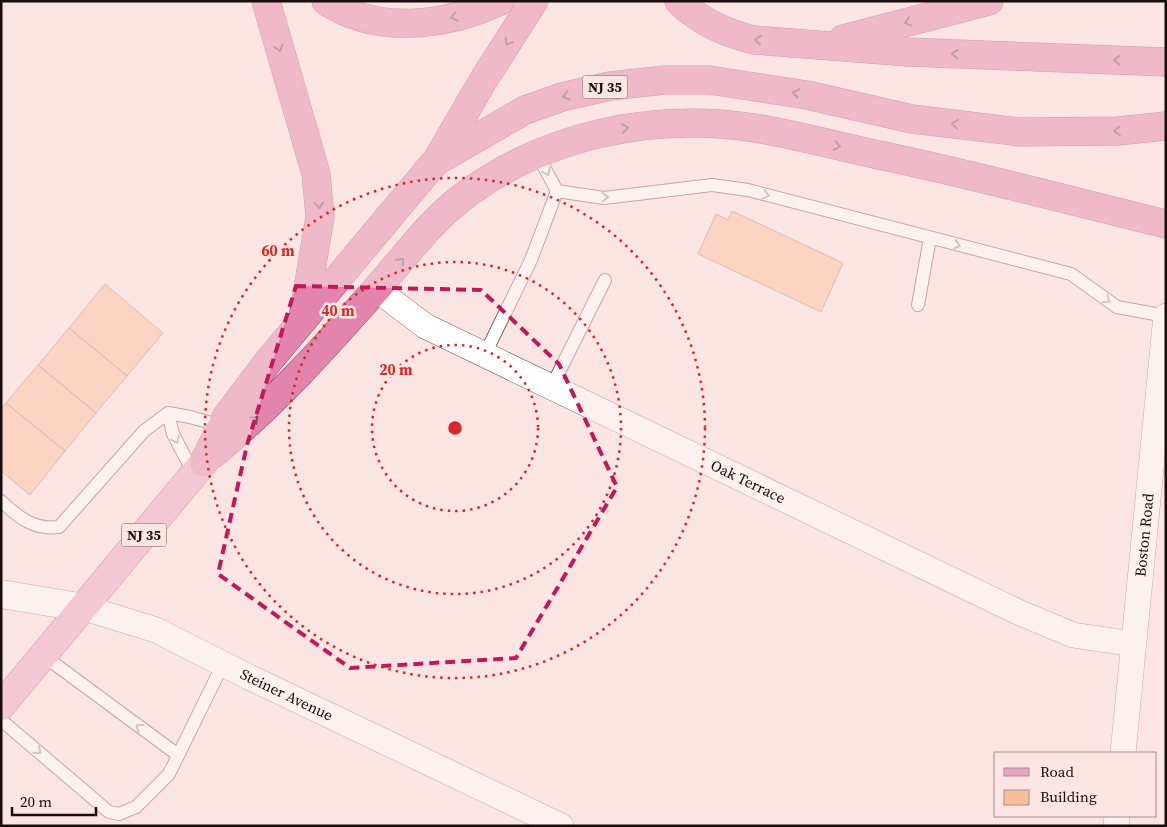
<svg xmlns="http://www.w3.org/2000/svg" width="1167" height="827" viewBox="0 0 1167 827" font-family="'Source Serif 4',serif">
<rect width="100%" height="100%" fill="#fbe5e3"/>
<path fill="#fabe99" stroke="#ac9181" d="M732,211L843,263L821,312L698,254L716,214L728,220Z
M105,284L163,333L127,376L69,328Z
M69,328L127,376L96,413L38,365Z
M38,365L96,413L65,451L6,403Z
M6,403L65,451L30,495L1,471V409Z"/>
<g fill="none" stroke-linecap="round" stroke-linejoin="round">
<g stroke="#7c5e5b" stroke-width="14">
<path id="service" d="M557,191L604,198L712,185L748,190L1071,274L1117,307L1166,316
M918,305L930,238
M485,354L531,260L557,191L537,154
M552,386L605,280
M194,474L173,434L168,413L190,417L222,426
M1,501C19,518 34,530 59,527L144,431L168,413
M44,656L178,755
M1,720L109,812L119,814L136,807L169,774L223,664"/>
</g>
<g stroke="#7c5e5b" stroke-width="26">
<g id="minor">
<path id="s1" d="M376,289L425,326L1018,612L1073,635L1133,644"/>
<path id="s2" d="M85,608L156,630L249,677L561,826"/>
<path id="s3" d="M1123,753L1166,316"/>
<path d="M1116,826L1117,816"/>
</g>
</g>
<g stroke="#7c5e5b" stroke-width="29">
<path id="tertiary" d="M1,594L85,608"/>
</g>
<g stroke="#964667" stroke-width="29">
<path id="primary" d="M1,706L204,462"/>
</g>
<g stroke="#964667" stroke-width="29">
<path id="trunk" d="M266,1L316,174L320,217L303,318
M326,1C378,35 446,26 500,1
M679,1C700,22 725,33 754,40L907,52L1166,62
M843,39L989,1
M437,160L484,79L534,1
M213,454C274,404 326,346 378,287C404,258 429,223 460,199C543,135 652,112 755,128C798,135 841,147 884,156C978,176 1072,201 1166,224
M204,462L227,416L267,363L435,162L525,110L562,97L610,86L665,80H709L807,95L912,119L1020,132L1118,131L1166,126"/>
</g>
<use href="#service" stroke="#fff" stroke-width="12"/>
<use href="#minor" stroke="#fff" stroke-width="25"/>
<use href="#tertiary" stroke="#fff" stroke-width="28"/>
<use href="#primary" stroke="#e9a3c1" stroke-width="28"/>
<use href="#trunk" stroke="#e284ac" stroke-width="28"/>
</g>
<defs><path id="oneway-chevron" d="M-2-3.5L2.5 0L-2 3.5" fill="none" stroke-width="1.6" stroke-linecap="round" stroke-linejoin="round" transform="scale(1.25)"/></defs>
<g stroke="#7d485c">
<use href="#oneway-chevron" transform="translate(454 17) rotate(168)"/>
<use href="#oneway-chevron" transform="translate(908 22) rotate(165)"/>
<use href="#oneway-chevron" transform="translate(758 40) rotate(-174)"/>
<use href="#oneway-chevron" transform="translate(508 42) rotate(123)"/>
<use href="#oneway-chevron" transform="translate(279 48) rotate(74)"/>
<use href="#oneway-chevron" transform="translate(955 54) rotate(-178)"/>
<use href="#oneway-chevron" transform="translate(1117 60) rotate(-177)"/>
<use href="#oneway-chevron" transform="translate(796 93) rotate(-170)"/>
<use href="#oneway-chevron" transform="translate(566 96) rotate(165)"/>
<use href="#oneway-chevron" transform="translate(955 124) rotate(-173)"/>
<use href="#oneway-chevron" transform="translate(625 128) rotate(-8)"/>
<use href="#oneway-chevron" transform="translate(1117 131) rotate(176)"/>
<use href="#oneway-chevron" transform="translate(837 146) rotate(12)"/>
<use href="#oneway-chevron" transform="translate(319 205) rotate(87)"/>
<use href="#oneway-chevron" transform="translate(401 261) rotate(-49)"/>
<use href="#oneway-chevron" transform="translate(255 419) rotate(-44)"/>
</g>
<g stroke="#a39e9e">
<use href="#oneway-chevron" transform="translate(547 172) rotate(62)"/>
<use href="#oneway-chevron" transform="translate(766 195) rotate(15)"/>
<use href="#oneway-chevron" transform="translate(605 197) rotate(-2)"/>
<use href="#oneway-chevron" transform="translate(957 245) rotate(15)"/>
<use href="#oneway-chevron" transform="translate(1107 300) rotate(35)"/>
<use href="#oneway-chevron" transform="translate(176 440) rotate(65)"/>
<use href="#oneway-chevron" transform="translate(139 727) rotate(-144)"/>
<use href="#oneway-chevron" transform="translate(38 751) rotate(41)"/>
</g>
<path d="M0 0H1167V827H0ZM296,286L481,290L559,364L617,487L516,658L350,668L218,574L247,445Z" fill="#fbe5e3" fill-opacity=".55" fill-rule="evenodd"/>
<path fill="none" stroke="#c2185b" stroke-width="4" stroke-dasharray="10 6" stroke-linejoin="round" d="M296,286L481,290L559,364L617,487L516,658L350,668L218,574L247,445Z"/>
<g fill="none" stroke="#d62828" stroke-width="2.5" stroke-dasharray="2.5 5">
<circle cx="455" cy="428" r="83"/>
<circle cx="455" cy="428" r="166"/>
<circle cx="455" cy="428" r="250"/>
</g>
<g text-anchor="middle" stroke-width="5" stroke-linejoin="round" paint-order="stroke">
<g fill="#fbe5e3" stroke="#5c4e4c" stroke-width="1">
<rect x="582.5" y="75.5" width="45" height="23" rx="4"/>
<rect x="121.5" y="523.5" width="45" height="23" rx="4"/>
</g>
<g font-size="14" font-weight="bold" fill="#180d0c">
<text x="605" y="92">NJ 35</text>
<text x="144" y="540">NJ 35</text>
</g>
<g font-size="15" fill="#180d0c" stroke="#fbe5e3">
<text dy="5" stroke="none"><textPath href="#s1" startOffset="420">Oak Terrace</textPath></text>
<text dy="5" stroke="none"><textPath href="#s3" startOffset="219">Boston Road</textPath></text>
<text dy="5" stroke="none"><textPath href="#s2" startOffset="220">Steiner Avenue</textPath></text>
</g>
</g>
<circle cx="455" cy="428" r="8" fill="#d62828" stroke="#fbe5e3" stroke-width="2.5"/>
<g font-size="15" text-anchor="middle" font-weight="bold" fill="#d62828" stroke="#fbe5e3" stroke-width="5" stroke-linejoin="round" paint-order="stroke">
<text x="278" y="256">60 m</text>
<text x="338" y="316">40 m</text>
<text x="396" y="375">20 m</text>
</g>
<rect width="1167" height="827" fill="none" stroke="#180d0c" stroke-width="5"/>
<rect x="994" y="752" width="162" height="65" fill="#fbe5e3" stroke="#a08f8d"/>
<rect x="1004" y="768" width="25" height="8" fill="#e9a3c1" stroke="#a08f8d"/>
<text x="1040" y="777" font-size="15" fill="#180d0c">Road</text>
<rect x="1004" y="790" width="25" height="15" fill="#fabe99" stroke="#a08f8d"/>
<text x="1040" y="802" font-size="15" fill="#180d0c">Building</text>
<path d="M12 807v8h84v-8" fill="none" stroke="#180d0c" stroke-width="2.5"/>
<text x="20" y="807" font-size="15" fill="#180d0c" stroke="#fbe5e3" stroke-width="4" paint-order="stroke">20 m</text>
</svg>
